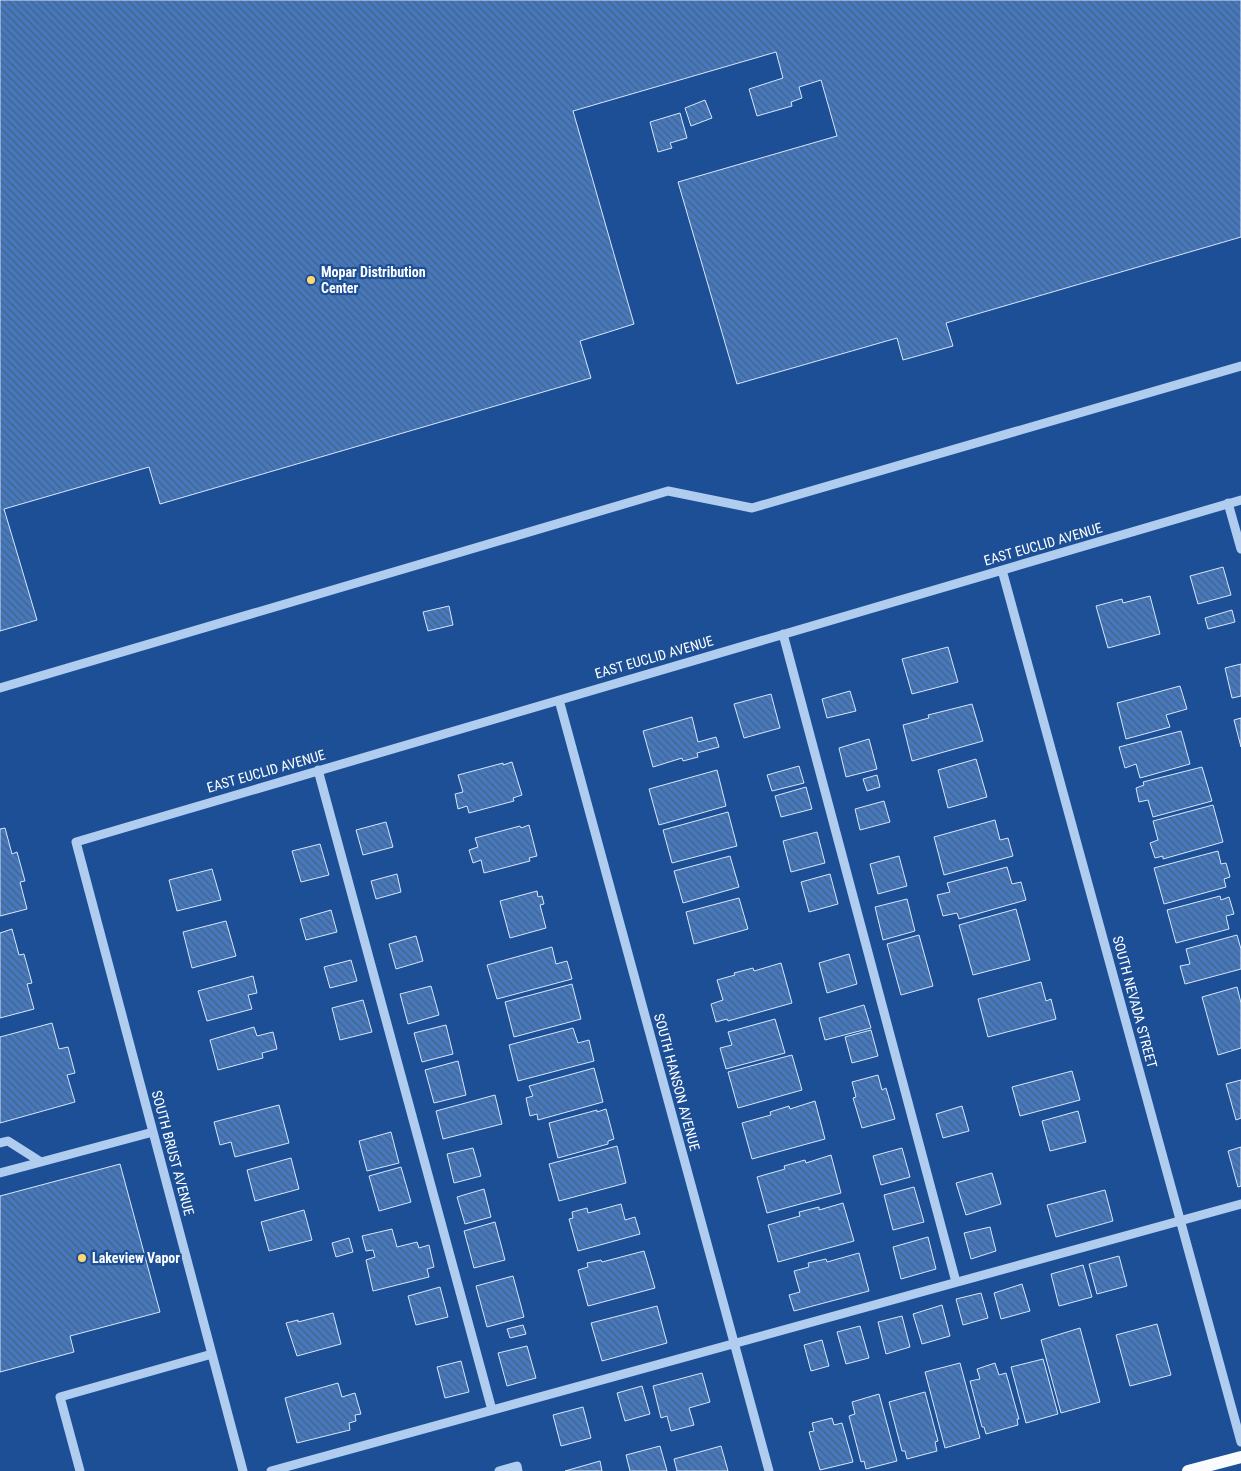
<svg xmlns="http://www.w3.org/2000/svg" width="1241" height="1471" viewBox="0 0 1241 1471" font-family="'Roboto Condensed',sans-serif">
<defs>
<pattern id="building-back-hatch" width="6" height="6" patternUnits="userSpaceOnUse" patternTransform="scale(1.25)"><rect width="6" height="6" fill="#4578bd"/><path d="M-1 5l2 2M0 0l6 6M5-1l2 2" fill="none" stroke="#486284"/></pattern>
</defs>
<rect width="100%" height="100%" fill="#1c4f96"/>
<path fill="url(#building-back-hatch)" stroke="#d7e7fb" d="M0,0H1241V237L946,323L953,346L903,360L897,338L737,384L678,182L837,136L821,80L799,87L802,98L791,102L792,106L757,116L749,89L783,78L776,52L573,111L634,324L580,341L591,378L160,504L149,467L4,509L37,620L0,631Z
M705,100L712,118L691,126L685,108Z
M680,113L687,138L670,143L672,148L658,152L650,122Z
M1223,567L1231,595L1198,604L1190,576Z
M1150,596L1160,634L1108,648L1096,606L1122,599L1123,603Z
M449,606L453,625L428,631L423,612Z
M1232,610L1235,622L1208,629L1205,618Z
M948,647L958,682L912,694L902,659Z
M1241,664V696L1232,698L1225,668Z
M1180,686L1187,709L1166,715L1170,727L1126,739L1117,703Z
M850,691L856,711L827,718L822,699Z
M771,694L780,728L744,738L734,704Z
M972,704L983,741L912,761L903,725L929,718L928,715Z
M692,717L698,742L716,737L719,747L697,753L698,757L683,761L682,758L653,767L643,731Z
M1241,718V747L1234,720Z
M1181,731L1190,764L1140,778L1136,764L1125,768L1119,747Z
M869,739L877,769L846,777L839,748Z
M976,759L987,797L948,808L938,770Z
M512,762L522,795L513,798L514,801L469,813L467,806L458,809L455,794L463,792L458,775L503,763V765Z
M799,766L804,783L772,791L767,775Z
M1202,767L1212,801L1153,817L1148,800L1139,802L1136,788L1144,785L1143,782Z
M717,770L726,806L659,825L649,789Z
M877,775L880,787L867,791L863,779Z
M806,787L812,809L781,817L775,796Z
M884,801L890,822L860,830L855,809Z
M1213,805L1223,842L1163,859V856L1155,858L1150,843L1158,840L1153,821Z
M728,812L737,846L672,863L663,830Z
M995,820L1000,840L1008,838L1013,856L944,875L934,837Z
M386,822L393,847L363,855L356,830Z
M529,825L537,856L529,858L530,861L484,873L481,860L473,863L469,850L478,847L475,838L520,826L521,828Z
M5,828L12,854L17,852L25,881L20,882L27,909L0,916V829Z
M817,832L825,863L791,872L783,841Z
M320,844L329,875L301,882L292,851Z
M1218,851L1221,864L1226,863L1230,877L1224,879L1226,887L1164,904L1154,868Z
M730,856L739,887L683,903L674,871Z
M899,856L907,886L878,894L870,864Z
M1007,867L1012,884L1021,882L1026,900L959,919L957,913L943,916L937,895L950,892L947,883Z
M212,869L221,900L177,911L169,880Z
M397,874L401,892L376,899L371,881Z
M830,874L838,904L809,912L801,882Z
M537,891L538,897L542,896L544,904L540,905L546,928L510,938L500,901Z
M1220,896L1221,900L1229,897L1234,914L1226,916L1229,929L1176,943L1167,910Z
M739,898L748,929L694,944L686,912Z
M907,899L915,931L883,940L875,907Z
M1016,909L1030,960L973,975L959,925Z
M331,910L337,932L306,940L300,919Z
M226,921L236,956L192,968L183,932Z
M12,929L19,955L24,954L32,983L27,984L34,1009L0,1018V933Z
M919,935L933,986L901,995L887,944Z
M1237,935L1241,949V969L1185,984L1180,966L1190,964L1186,949Z
M416,936L423,961L396,969L389,944Z
M552,947L556,964L567,961L572,979L497,999L487,965Z
M849,954L857,984L827,993L819,963Z
M351,960L357,981L330,988L324,967Z
M781,963L792,1003L728,1021L727,1019L716,1022L711,1004L723,1000L717,980L735,975L734,973L753,968L754,971Z
M253,976L257,993L248,995L252,1009L207,1021L198,991Z
M1041,982L1046,1001L1051,999L1056,1019L988,1037L978,999Z
M572,984L581,1019L514,1037L505,1002Z
M431,986L439,1015L408,1024L400,994Z
M1237,987L1241,1003V1048L1218,1055L1202,997Z
M363,1000L372,1032L340,1040L332,1008Z
M864,1005L871,1028L825,1040L819,1018Z
M775,1019L785,1053L726,1069L720,1048L732,1045L728,1032Z
M52,1023L59,1049L68,1047L75,1073L67,1075L75,1102L0,1123V1037Z
M446,1025L453,1054L422,1062L414,1033Z
M254,1027L257,1036L273,1032L277,1049L262,1053L263,1058L218,1070L210,1040Z
M573,1028L578,1043L589,1040L594,1061L518,1081L509,1045Z
M871,1030L878,1056L852,1063L845,1037Z
M792,1055L802,1090L738,1108L728,1072Z
M458,1061L466,1095L434,1103L425,1070Z
M594,1068L603,1102L538,1120L537,1114L530,1116L526,1098L533,1096L529,1086Z
M1072,1071L1080,1100L1020,1116L1012,1087Z
M878,1075L882,1090L886,1088L895,1119L862,1128L853,1098L856,1097L852,1082Z
M1241,1080V1118L1236,1120L1226,1084Z
M495,1095L502,1124L443,1139L436,1111Z
M815,1101L825,1139L752,1159L742,1123L771,1115L770,1112L789,1106L790,1109Z
M279,1105L289,1143L235,1157L231,1142L220,1145L214,1122Z
M962,1106L969,1131L943,1138L936,1114Z
M606,1109L614,1139L608,1141V1144L558,1158L549,1123L597,1110V1112Z
M1078,1111L1086,1142L1050,1151L1042,1121Z
M391,1132L399,1163L367,1171L359,1141Z
M617,1146L626,1183L559,1201L549,1164Z
M1241,1147V1186L1238,1187L1228,1151Z
M473,1148L481,1176L454,1183L447,1154Z
M902,1148L910,1177L881,1185L873,1156Z
M831,1155L841,1193L767,1213L757,1177L785,1169L784,1166L805,1160L806,1163Z
M291,1158L299,1189L255,1201L247,1170Z
M120,1164L160,1312L70,1336L74,1352L0,1372V1196Z
M401,1167L411,1202L379,1211L369,1176Z
M992,1173L1001,1204L966,1215L956,1183Z
M914,1187L924,1222L893,1230L884,1195Z
M484,1189L491,1217L465,1224L457,1197Z
M1105,1190L1113,1221L1056,1237L1047,1205Z
M843,1203L854,1241L778,1262L768,1225L800,1216L799,1212L819,1207V1210Z
M621,1204L625,1220L635,1217L640,1234L578,1251L569,1219L573,1218L572,1212L587,1208L588,1213Z
M304,1210L312,1240L269,1251L261,1222Z
M495,1222L505,1260L474,1268L464,1231Z
M990,1227L996,1251L971,1259L964,1233Z
M392,1229L397,1247L417,1242L419,1248L429,1245L434,1267L427,1269L429,1277L373,1291L366,1260L375,1257L373,1250L366,1251L362,1236Z
M928,1237L936,1269L901,1279L893,1247Z
M349,1238L353,1252L336,1257L332,1243Z
M644,1251L655,1288L588,1306L578,1270L588,1267L587,1263L601,1260L602,1262Z
M859,1253L869,1291L794,1311L789,1295L800,1292L794,1271L809,1267L808,1263L826,1259L827,1262Z
M1119,1256L1127,1286L1097,1294L1089,1264Z
M1083,1265L1092,1297L1059,1306L1051,1274Z
M513,1276L524,1317L487,1327L476,1286Z
M1022,1284L1030,1311L1001,1319L994,1293Z
M440,1287L448,1317L416,1325L408,1296Z
M981,1293L988,1318L963,1325L956,1299Z
M942,1305L950,1336L922,1344L913,1314Z
M657,1306L667,1343L602,1361L591,1323Z
M333,1313L341,1344L297,1356L286,1323L298,1320V1322Z
M902,1316L910,1347L886,1354L878,1322Z
M1157,1324L1171,1375L1130,1386L1116,1335Z
M523,1325L526,1334L510,1338L507,1329Z
M860,1326L869,1358L846,1364L837,1332Z
M1080,1328L1100,1402L1061,1413L1041,1340Z
M822,1340L829,1366L811,1371L804,1345Z
M527,1346L536,1378L507,1386L498,1353Z
M1043,1359L1058,1414L1026,1423L1011,1367Z
M461,1361L469,1392L445,1398L437,1367Z
M960,1363L980,1438L945,1448L925,1372Z
M995,1363L999,1375L1006,1373L1019,1419H1017L1018,1425L986,1434L984,1427H982L970,1381L980,1379L977,1369Z
M702,1373L710,1402L689,1408L694,1425L671,1431L667,1416L661,1418L653,1386Z
M338,1383L342,1397L355,1393L361,1414L355,1415L356,1421L349,1423L350,1430L297,1443L285,1398Z
M642,1386L650,1414L625,1421L617,1393Z
M925,1392L938,1441L935,1442L937,1451L907,1459L905,1451H902L889,1402Z
M879,1394L897,1461L866,1469L864,1461L861,1462L849,1416L855,1414L852,1402Z
M583,1407L591,1438L561,1446L553,1415Z
M832,1418L834,1425L842,1423L853,1462L820,1470L809,1432L814,1431L812,1423Z
M660,1446L667,1471H630L626,1455Z
M721,1446L728,1471H677L674,1459Z
M600,1461L602,1471H565Z"/>
<g fill="none" stroke-linecap="round" stroke-linejoin="round">
<path stroke="#b0ccef" stroke-width="9" d="M1228,503L1241,549
M1002,570L1241,1442
M783,634L956,1282
M0,688L668,491L752,508L1241,366
M559,700L769,1471
M318,770L492,1410
M0,1143L8,1141L41,1162L153,1132
M0,1173L41,1162
M80,1471L60,1397L212,1354
M243,1471L76,842L1241,500
M271,1471L1241,1204
M499,1471L517,1466L518,1471"/>
<path stroke="#f9fbff" stroke-width="12" d="M1188,1471L1241,1457"/>
</g>
<g fill="#ffd86f" stroke="#1c4f96" stroke-width="2">
<circle cx="311" cy="280" r="5"/>
<circle cx="82" cy="1258" r="5"/>
</g>
<g text-anchor="middle" stroke-width="4.5" stroke-linejoin="round" paint-order="stroke">
<g font-size="14" font-weight="bold" fill="#fff" stroke="#1c4f96" text-anchor="start">
<text x="321" y="277">Mopar Distribution<tspan x="321" dy="16">Center</tspan></text>
<text x="92" y="1263">Lakeview Vapor</text>
</g>
<g font-size="14" fill="#fff" stroke="#1c4f96">
<text transform="translate(1043 544) rotate(-16)" y="5">EAST EUCLID AVENUE</text>
<text transform="translate(654 657) rotate(-16)" y="5">EAST EUCLID AVENUE</text>
<text transform="translate(266 771) rotate(-16)" y="5">EAST EUCLID AVENUE</text>
<text transform="translate(1135 1002) rotate(75)" y="5">SOUTH NEVADA STREET</text>
<text transform="translate(677 1082) rotate(75)" y="5">SOUTH HANSON AVENUE</text>
<text transform="translate(173 1153) rotate(75)" y="5">SOUTH BRUST AVENUE</text>
</g>
</g>
</svg>
